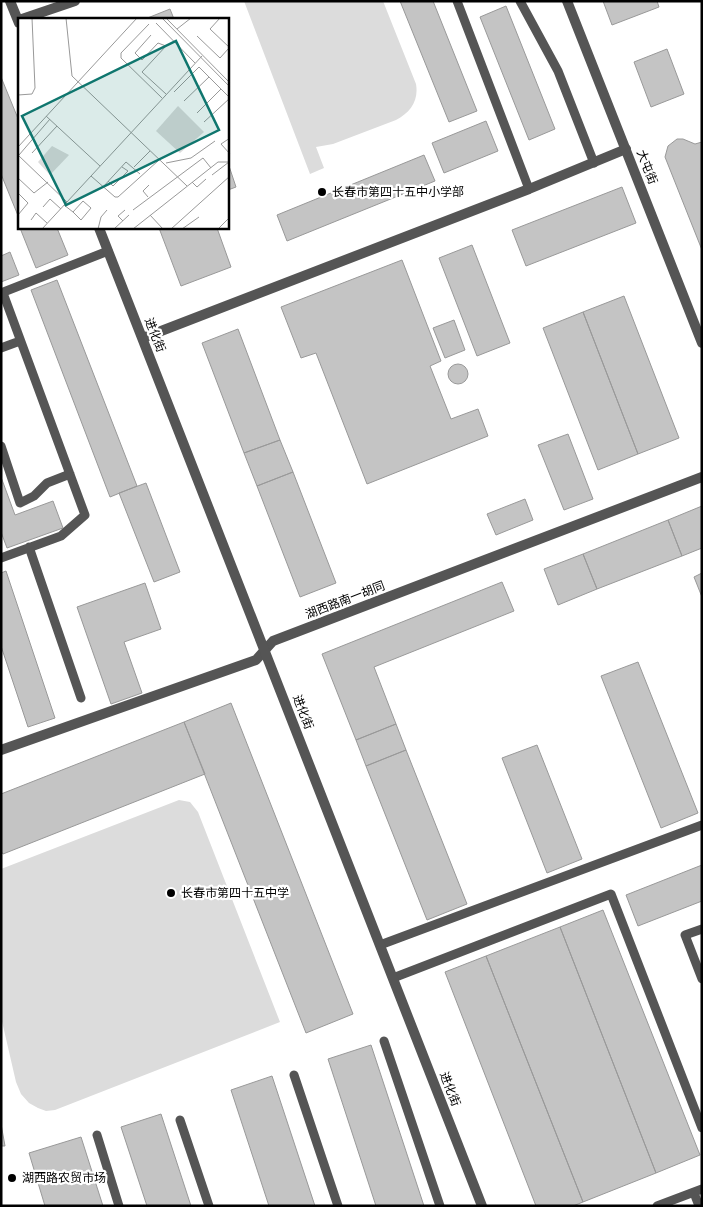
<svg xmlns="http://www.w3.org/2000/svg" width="703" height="1207" viewBox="0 0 703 1207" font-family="'Work Sans','Noto Sans SC',sans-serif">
<rect width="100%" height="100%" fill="#fff"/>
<path fill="#dcdcdc" d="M244,1H383L416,84C419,101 410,113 396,120L333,144L316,147L324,168L310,174Z
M179,800L190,802L198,812L280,1022L55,1110L46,1111L38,1108L29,1103L21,1094L16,1082L1,1017V869Z"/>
<path fill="#c4c4c4" stroke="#999" d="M400,1H433L477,111L449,122Z
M603,1H657L659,7L612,25Z
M506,6L555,129L529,140L480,17Z
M170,9L174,19H145Z
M667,49L684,94L651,107L634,62Z
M1,77L19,121V218L1,174Z
M486,121L498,151L444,173L432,143Z
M677,139H683L695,144L702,142V250L665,157L668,146Z
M424,155L435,181L287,241L277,215Z
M228,163L236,187L228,190Z
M622,187L636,223L526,266L512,230Z
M20,228H57L68,255L36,268Z
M159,228H217L231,267L181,286Z
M472,245L510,343L477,356L439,258Z
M10,252L19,275L1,282V256Z
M402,260L441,361L430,366L451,419L478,409L488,436L367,484L316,353L301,358L281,307Z
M57,280L137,486L110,497L31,290Z
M624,296L679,438L638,454L583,312Z
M583,312L638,454L598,470L543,328Z
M454,320L465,350L445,358L433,328Z
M238,329L280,440L244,453L202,343Z
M448 374a10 10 0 1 1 20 0a10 10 0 1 1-20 0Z
M568,434L593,499L564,510L538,445Z
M280,440L293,472L257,486L244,453Z
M293,472L336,583L300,597L257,486Z
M1,477L15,515L53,501L63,528L7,548L1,532Z
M146,483L180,572L154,582L119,493Z
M525,499L533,520L496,535L487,514Z
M702,506V548L682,556L668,520Z
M668,520L682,556L597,589L583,554Z
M583,554L597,589L558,605L544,569Z
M6,571L55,718L28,727L1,646V573Z
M702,573V597L694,577Z
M502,582L514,611L374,667L396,724L356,740L322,654Z
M145,583L161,629L124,642L142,693L111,704L77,607Z
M638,662L698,813L661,828L601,676Z
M231,703L353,1014L306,1033L184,722Z
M184,722L205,774L3,854L1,851V794Z
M396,724L406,750L366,766L356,740Z
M537,745L582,859L547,873L502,758Z
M406,750L467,904L427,920L366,766Z
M702,865V901L638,926L626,895Z
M603,910L700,1155L656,1173L560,927Z
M560,927L656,1173L583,1202L486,956Z
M486,956L583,1202L573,1206H536L445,972Z
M371,1045L424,1206H376L328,1059Z
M272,1076L315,1206H269L231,1090Z
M161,1114L191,1206H147L121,1127Z
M1,1124L5,1146H1Z
M81,1137L103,1206H45L29,1153Z"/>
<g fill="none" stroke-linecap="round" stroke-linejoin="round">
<path stroke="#555" stroke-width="9" d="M457,1L529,189
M520,1L558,71L594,163
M1,293L108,251
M1,348L20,341
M1,446L20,503L34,496L47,483L70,474
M29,547L81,698
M1,558L61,536L85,515L3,293
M702,929L685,935L702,979
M380,945L702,825
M393,978L611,894L702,1128
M384,1041L440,1206
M294,1075L338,1206
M180,1120L209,1206
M97,1135L119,1206
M694,1193L699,1206
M657,1206L702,1189"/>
<path stroke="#555" stroke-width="10" d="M22,19L75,1
M143,338L529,189L626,149
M1,750L256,660L273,641L702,477"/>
<path stroke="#555" stroke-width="10" d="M10,1L19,23
M567,1L702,343
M99,228L482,1206"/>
</g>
<g fill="#000" stroke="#fff" stroke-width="2">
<circle cx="322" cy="192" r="5"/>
<circle cx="171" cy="893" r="5"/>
<circle cx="12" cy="1178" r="5"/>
</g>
<g text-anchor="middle" stroke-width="4.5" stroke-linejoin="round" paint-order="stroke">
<g font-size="12" fill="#000" stroke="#fff">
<text transform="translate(647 167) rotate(69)" y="4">大屯街</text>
<text transform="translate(155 335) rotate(68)" y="4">进化街</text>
<text transform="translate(345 600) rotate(-21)" y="4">湖西路南一胡同</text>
<text transform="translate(303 712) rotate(69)" y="4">进化街</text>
<text transform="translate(450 1089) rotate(69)" y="4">进化街</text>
</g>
<g font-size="12" fill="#000" stroke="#fff" text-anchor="start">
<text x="332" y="196">长春市第四十五中小学部</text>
<text x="181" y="897">长春市第四十五中学</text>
<text x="22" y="1182">湖西路农贸市场</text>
</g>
</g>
<g transform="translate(18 18)">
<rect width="211" height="211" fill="#fff"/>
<path d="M160,88L186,114L162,135L138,113ZM34,128L51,137L32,157L20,144Z" fill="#dcdcdc"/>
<path fill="none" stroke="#999" stroke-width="1" d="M48,0L54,58L169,168M144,0L212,69M148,0L212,65M202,0L192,11L212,30M138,5L177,45M131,6L103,35V40L144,80M159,11L173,0M133,17L117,35L124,42L140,25L148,28L124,54L148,76M179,18L202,40L211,30M156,74L181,49L212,80M0,77L14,76L17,70L14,0M166,83L191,59M179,95L203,71M28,98L82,148M186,104L212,80M212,120L203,126L212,136M0,129L119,0M14,135L39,108M0,137L49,184M1,137L32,101M148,145L173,140L197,123M116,149L132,133M194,157L211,144M73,158L97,179H100L141,142M0,160L16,175L30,164M90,163L95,168L110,153L104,149M174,164L179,169L188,161M85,169L108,144L122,156M0,175L10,185L0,197M130,179L125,173L131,167M46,187L55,194L63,202L73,190L65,183L55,194M25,189L32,181L43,191M115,192L185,140L193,150M132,197L145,211M13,202L18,195L29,205M105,203L100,198L107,192M24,211L184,38M80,211L83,199L89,192M96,211L111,197M115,211L200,144H212M153,211L212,158M164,211L181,199M200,211L212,199"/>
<path fill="#0f766e" fill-opacity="0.15" stroke="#0f766e" stroke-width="2.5" d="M158,23L201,112L48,187L4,98Z"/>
<rect width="211" height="211" fill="none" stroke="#000" stroke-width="2.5"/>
</g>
<rect width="703" height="1207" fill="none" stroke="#000000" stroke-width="5"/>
</svg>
